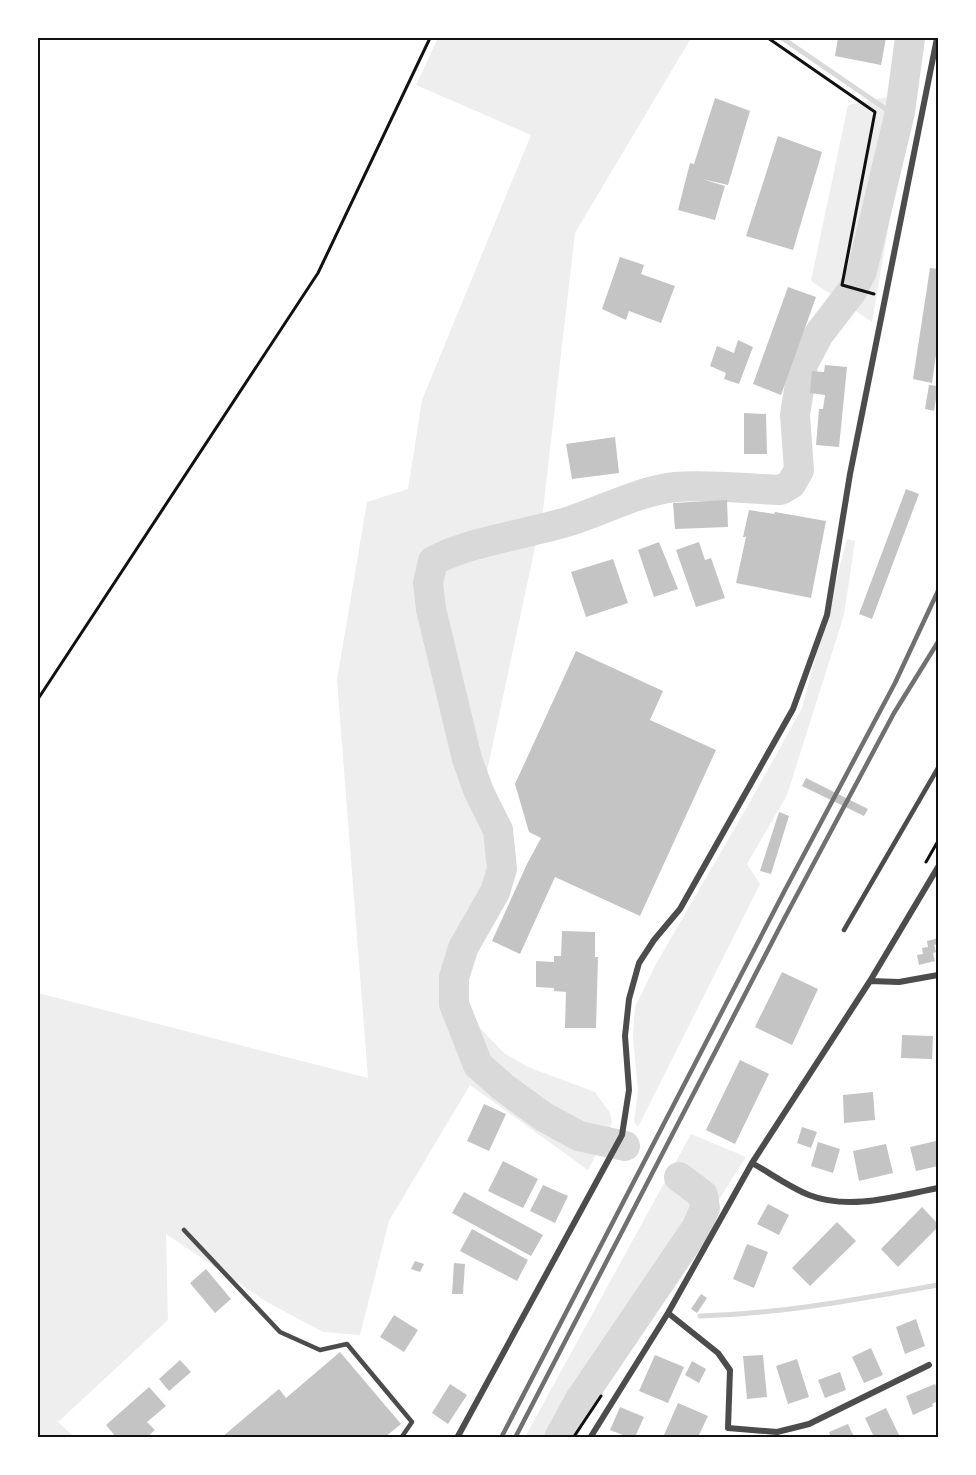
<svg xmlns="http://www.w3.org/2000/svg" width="976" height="1475" viewBox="0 0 976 1475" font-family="'Space Grotesk',sans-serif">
<rect width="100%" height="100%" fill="#fff"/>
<path fill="#eee" d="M438,38H691L575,233L543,510L483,790L489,917L466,990L469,1011L480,1028L504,1053L528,1067L595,1092L610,1113L612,1123L588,1170L470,1085L389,1221L360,1335L323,1332L267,1302L166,1234L168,1320L58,1422L74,1437H38V993L368,1078L337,680L367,502L408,489L422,400L531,135L416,85Z
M912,92L872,322L811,281L848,105Z
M847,539L855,541L844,615L787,795L747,864L760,884L638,1127L634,1122L638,1091L633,1036L635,1007L656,964L747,807L802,708Z
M691,1134L746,1157L568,1437H525Z"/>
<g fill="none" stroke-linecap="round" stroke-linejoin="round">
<path stroke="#d9d9d9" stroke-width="5" d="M782,38L899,118
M700,1316C780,1314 859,1299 938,1285"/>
<path stroke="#d9d9d9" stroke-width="30" d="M625,1146L579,1136L544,1117L503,1087L478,1065L454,1004V977L463,948L495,892L502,869L498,830L479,792L467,759L431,609L428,583L433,561C474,540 525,535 570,521C604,510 639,491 675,487C710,484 745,489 781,490L791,484L799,470L795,415L803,364L819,334L852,291L862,271L900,112L910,38
M559,1438L579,1401L697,1227L705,1208L703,1195L679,1177"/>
</g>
<path fill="#c4c4c4" d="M838,38H886L881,65L835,56Z
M715,98L750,111L728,185L702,179L725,186L715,220L678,210L690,163L694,164Z
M778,136L822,152L793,250L746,236Z
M620,257L644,265L641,274L675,286L661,323L629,311L626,320L602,309Z
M930,268L938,269V341L932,383L913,379Z
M788,287L816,297L781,395L753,384Z
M738,340L753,347L739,384L724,379L726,373L710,366L717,346L734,353Z
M825,365L847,367L839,447L816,445L819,409H823L825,395L810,393L812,371L824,372Z
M929,385L938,386L934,411L925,409Z
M744,413L766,414L767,454H744Z
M615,437L619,473L572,479L566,444Z
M906,489L919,494L872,619L859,614Z
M727,500L728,527L675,529L673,503Z
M749,510L774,514L775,512L826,521L811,598L736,583L746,537H743Z
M659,542L678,589L654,597L638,550Z
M699,542L705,560L711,558L725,598L696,607L676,550Z
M613,559L628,603L586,617L571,572Z
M576,651L663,691L650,720L716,750L640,916L555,877L520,954L492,941L527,864L541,838L529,832L515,784Z
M806,778L868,809L864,816L802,786Z
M779,812L789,816L771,874L760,871Z
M562,931L595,932V957H598L596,1028H565L566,992L554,991V988L536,987V961L554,962V956H561Z
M938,938V944L934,945L936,952L933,953L935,961L919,965L917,955L923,954L922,948L928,947L927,941Z
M782,972L818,989L792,1045L755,1027Z
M902,1035L933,1036L932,1059L901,1058Z
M740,1060L769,1074L735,1144L706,1130Z
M873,1092L875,1120L844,1123L843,1095Z
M484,1104L506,1114L489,1151L467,1141Z
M802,1127L817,1132L811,1148L797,1143Z
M936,1141L938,1166L916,1171L910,1147Z
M818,1142L840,1149L833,1173L811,1166Z
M886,1144L893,1173L859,1181L853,1151Z
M503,1161L538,1179L523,1208L488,1191Z
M543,1185L568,1196L555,1223L530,1211Z
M464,1192L543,1235L531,1256L452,1213Z
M768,1204L789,1215L779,1235L757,1224Z
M922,1207L938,1224V1227L898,1267L881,1249Z
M837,1222L856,1241L810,1286L792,1268Z
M472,1229L528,1260L517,1281L460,1251Z
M747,1244L768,1252L754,1288L733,1279Z
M415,1261L424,1264L420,1272L411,1269Z
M454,1263L465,1264L463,1294H452Z
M206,1269L231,1299L215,1313L190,1283Z
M701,1294L707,1298L697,1313L691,1309Z
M394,1315L418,1330L404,1352L380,1337Z
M916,1319L925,1346L905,1354L896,1327Z
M871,1348L883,1375L864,1383L852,1357Z
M340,1352L401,1424L385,1437H222L279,1389L286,1398Z
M655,1355L684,1367L668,1403L639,1391Z
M763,1355L767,1397L747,1399L743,1356Z
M797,1359L809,1397L788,1404L776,1366Z
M180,1360L191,1372L169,1391L159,1379Z
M692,1361L706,1369L699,1383L685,1375Z
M840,1372L846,1390L825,1398L818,1380Z
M450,1384L467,1395L448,1424L432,1413Z
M935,1384L938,1391V1401L932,1404L933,1406L913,1415L906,1396Z
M149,1387L166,1406L147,1422L155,1430L147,1437H116L106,1425Z
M678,1403L708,1416L698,1437H669L664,1435Z
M620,1407L644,1417L635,1437H628L610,1430Z
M886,1408L900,1437H874L865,1418Z
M848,1424L854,1437H831L829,1432Z"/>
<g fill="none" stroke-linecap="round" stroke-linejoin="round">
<path stroke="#111" stroke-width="3" d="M768,38L875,112L842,285L874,294
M38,699L318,273L430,38
M926,862L938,841
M573,1438L601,1396"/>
<path stroke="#4c4c4c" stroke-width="4.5" d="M844,930L938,768
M184,1230L280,1332L320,1350L347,1344L412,1422L401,1438"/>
<path stroke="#4c4c4c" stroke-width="6" d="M870,981L899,982L938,975
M752,1163C770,1173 789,1187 809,1195C850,1211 897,1196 938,1188
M668,1313L718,1353L730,1370L728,1428L777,1432L809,1424L929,1365
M457,1438L622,1135L629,1090L625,1036L629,999L639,963L654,940L680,909L793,709L827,615L850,474L937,38
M590,1438L668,1313L752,1163L870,981L938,867"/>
<path stroke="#707070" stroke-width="4.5" d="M501,1438L785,890L895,683L938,591
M515,1438L783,921L894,713L938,642"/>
</g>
<rect width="976" height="1475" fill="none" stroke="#ffffff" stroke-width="78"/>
<rect x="39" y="39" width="898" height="1397" fill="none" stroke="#111" stroke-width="2"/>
</svg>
